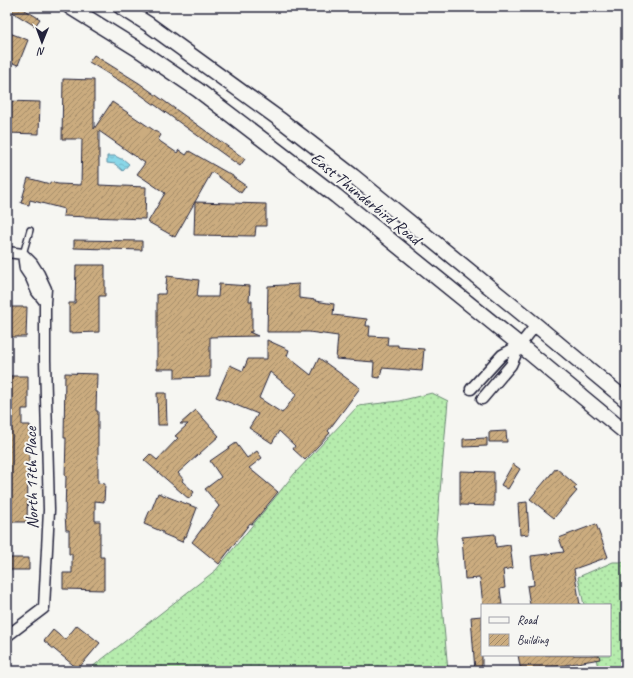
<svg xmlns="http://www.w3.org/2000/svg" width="633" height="678" viewBox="0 0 633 678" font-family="Caveat,sans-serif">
<defs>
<pattern id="grass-dots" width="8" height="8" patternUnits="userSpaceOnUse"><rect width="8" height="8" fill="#b6ecad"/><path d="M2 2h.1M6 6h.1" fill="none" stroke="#9cca96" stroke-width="1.8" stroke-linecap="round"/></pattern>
<pattern id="water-ripples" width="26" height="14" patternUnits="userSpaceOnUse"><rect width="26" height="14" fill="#89d7e8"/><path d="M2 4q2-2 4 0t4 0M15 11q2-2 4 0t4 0" fill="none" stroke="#76b8c8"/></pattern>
<pattern id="building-hatch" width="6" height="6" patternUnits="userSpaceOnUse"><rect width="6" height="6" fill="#cbac7f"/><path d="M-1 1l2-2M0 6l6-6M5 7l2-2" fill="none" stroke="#a48c69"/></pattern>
</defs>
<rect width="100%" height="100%" fill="#f6f6f2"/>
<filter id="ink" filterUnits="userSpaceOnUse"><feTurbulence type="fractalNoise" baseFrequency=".025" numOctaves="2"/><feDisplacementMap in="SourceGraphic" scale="8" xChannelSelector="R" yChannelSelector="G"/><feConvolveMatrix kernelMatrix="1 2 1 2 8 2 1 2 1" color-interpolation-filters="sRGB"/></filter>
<g filter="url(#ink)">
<path fill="url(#grass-dots)" stroke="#6c8774" d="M432,393L448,401L436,538L448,671H87L216,570L295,473L358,406L399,401Z
M613,562H626V671H599L595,655H610V605H584L578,577Z"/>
<path fill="url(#water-ripples)" stroke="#608fa3" d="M107,156H115L121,159H123L129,164L123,171L115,164L107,163Z"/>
<path fill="url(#building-hatch)" stroke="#22223b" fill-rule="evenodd" d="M7,7H20L40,19L35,26L7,9Z
M7,32L28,40L18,65L7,61Z
M94,55L139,83L245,159L240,166L123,82V83L89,62Z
M63,79L94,80V129L112,102L161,135L158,140L177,153L179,150L186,155L189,151L233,176V177L246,186L241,193L212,172L175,237L148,222L165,193L137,174L145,163L99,131V185L146,187L145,219L63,216L64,209L30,200L29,205L21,203L28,178L50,184V182L58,184L81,185L82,139H62Z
M7,101L40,102L39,134L7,133Z
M195,202L266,204V226H256L255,236L194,235Z
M74,240L142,241V250L74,248Z
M76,265H105V296H99V332L69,333V303H75Z
M167,276L199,280L197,297H218L219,284L250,286L249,301H252V332H249L258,336L210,337V377L175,378V369H157V294H165Z
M299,284V298L316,300L315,301L334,304L333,315L367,319L366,326H370L369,336L388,337L387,345H398V347L424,349L422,371L382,368L380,378L373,377L374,362L336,359L338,336L309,332H267L268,286Z
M7,307H27L26,337H7Z
M267,340L289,350L287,356L311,375L319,358L360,388L328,431L330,433L305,460L293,449L295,446L279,431L272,443L249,428L258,414L216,397L230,365L243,371L248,359H267ZM270,372L297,394L282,413L259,398Z
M65,373L97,374L96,411H98V483L105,484L104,502L95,501V521H100V557H104V590L63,589V573H72V554H69V530H66L65,514L66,476H65L66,438H64Z
M7,376H28V409H22V425H30V442H29V479H28L27,522H7Z
M157,393H166L167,425H158Z
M196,410L219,436L178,473L183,479L182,481L194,492L189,499L144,460L150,454L157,460L178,438L175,436L188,424H180Z
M506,431L507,442H489V432Z
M487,438V446L463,447V439Z
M236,443L247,458L257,451L262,458L249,468L278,492L252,524L250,523L219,564L192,542L219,506L205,489L221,477L210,461Z
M513,464L520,469L508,489L501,485Z
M556,468L577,486L574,489L577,491L554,518L530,499Z
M460,471L494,472V506L460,505Z
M158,493L197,508L186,537L184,536L182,542L163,534V532L144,524L150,510L151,511Z
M527,502L529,534L520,535L518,503Z
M596,524L608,557L574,569L580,605H530L527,586L534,585L531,556L564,552L559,538Z
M495,534L496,547L510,545L513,568L503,570L505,588L500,589L502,605H483L480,578L465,579L462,537Z
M7,558H29V570H7Z
M482,616V671H475L471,617Z
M77,625L100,643L78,669L44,641L53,630L65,640Z
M518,655H599L600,659L548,668L549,671H521Z"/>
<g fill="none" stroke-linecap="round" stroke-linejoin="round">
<g stroke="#22223b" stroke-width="8">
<path id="service" d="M23,254L30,230"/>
</g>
<g stroke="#22223b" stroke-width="13">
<path id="minor" d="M7,252L23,254
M23,254L25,269L31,278L37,292L45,302
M471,389L502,355L520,345
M482,399L511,365L520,345L536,325
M7,636L44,608L49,510L45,360V302L46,289L39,274L32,263L23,254"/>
</g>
<g stroke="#22223b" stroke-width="17">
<path id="secondary" d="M70,7L136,48L198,90L266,142L336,196L520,345L626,433
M121,7L148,24L282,121L353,176L536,325L626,400"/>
</g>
<use href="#service" stroke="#f6f6f2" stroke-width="5"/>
<use href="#minor" stroke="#f6f6f2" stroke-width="10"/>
<use href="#secondary" stroke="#f6f6f2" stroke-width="14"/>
</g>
</g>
<g text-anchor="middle" stroke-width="4" stroke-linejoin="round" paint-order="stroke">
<g font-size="17" fill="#22223b" stroke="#f6f6f2">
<text transform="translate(366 198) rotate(39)" y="6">East Thunderbird Road</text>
<text transform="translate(31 478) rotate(-91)" y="6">North 17th Place</text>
</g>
</g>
<rect width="633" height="678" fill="none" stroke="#f6f6f2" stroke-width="24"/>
<rect x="12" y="12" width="609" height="654" fill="none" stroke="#22223b" stroke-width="1.5" filter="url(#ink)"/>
<rect x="481" y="604" width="130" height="52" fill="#f6f6f2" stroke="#a1a1a9"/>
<rect x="489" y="617" width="20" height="6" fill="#f6f6f2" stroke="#a1a1a9"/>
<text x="517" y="624" font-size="12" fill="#22223b">Road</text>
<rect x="489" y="634" width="20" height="12" fill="url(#building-hatch)" stroke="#a1a1a9"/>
<text x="517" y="644" font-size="12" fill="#22223b">Building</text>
<g transform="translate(42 42) rotate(181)" stroke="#f6f6f2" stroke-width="3" paint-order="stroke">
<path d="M0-3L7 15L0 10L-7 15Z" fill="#22223b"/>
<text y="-6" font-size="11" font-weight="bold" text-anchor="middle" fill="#22223b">N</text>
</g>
</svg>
